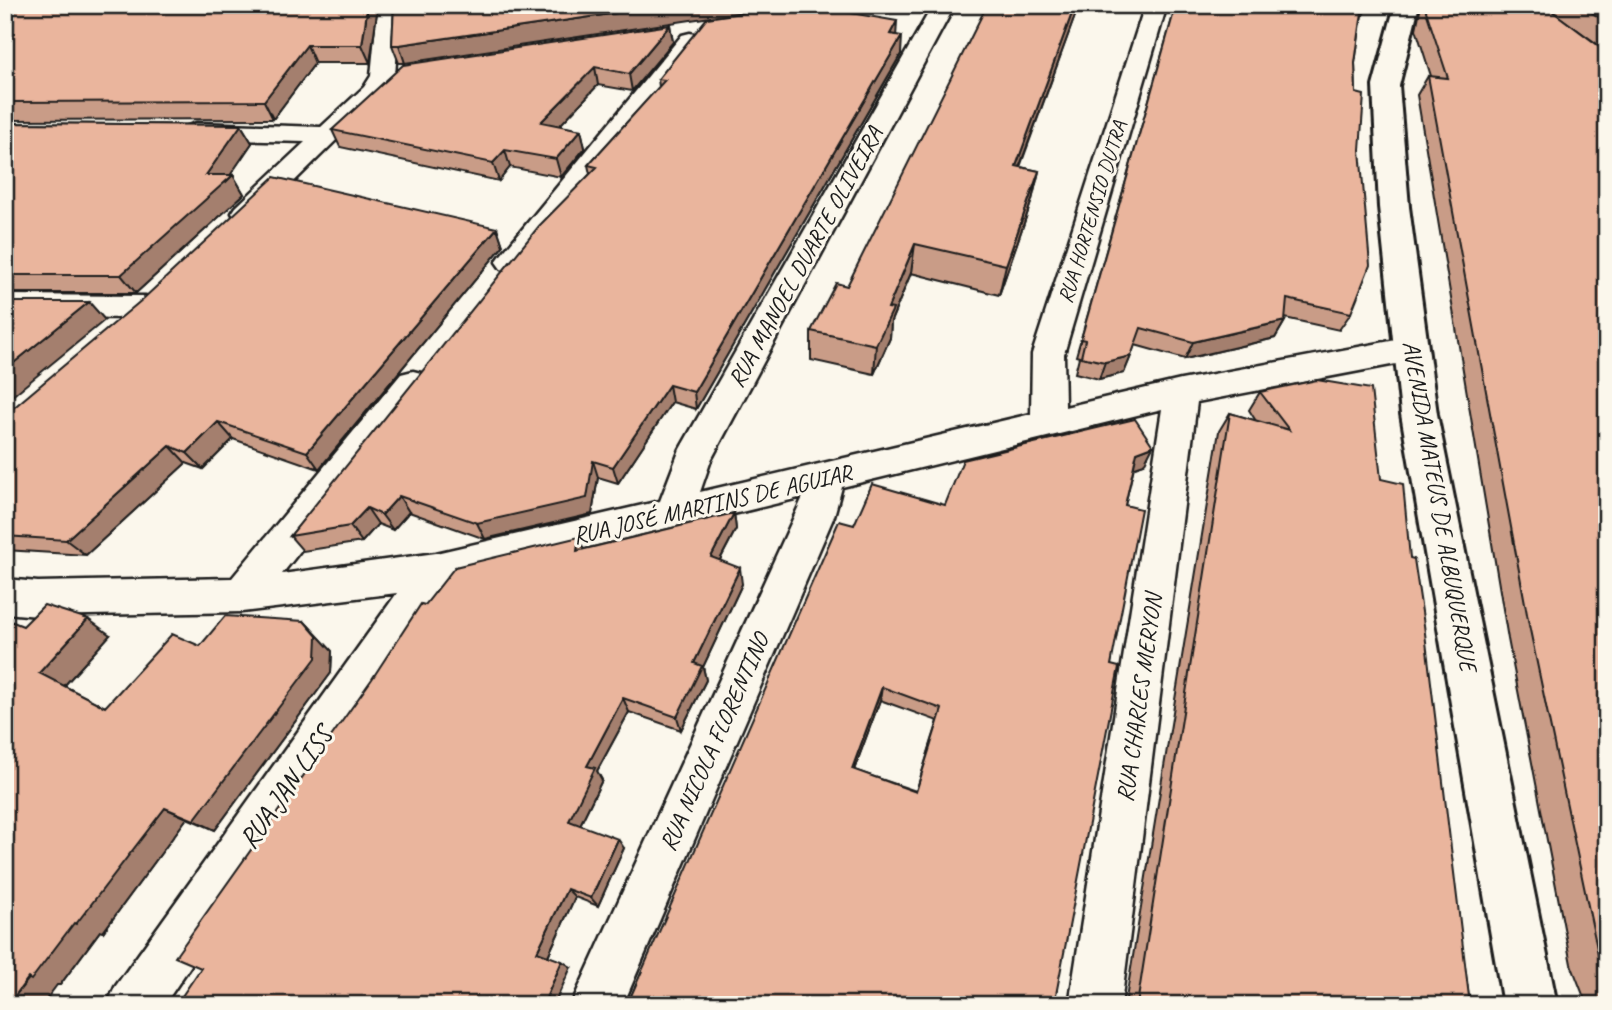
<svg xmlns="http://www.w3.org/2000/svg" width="1612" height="1010" viewBox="0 0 1612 1010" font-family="Caveat,sans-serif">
<rect width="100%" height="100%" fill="#fbf7ec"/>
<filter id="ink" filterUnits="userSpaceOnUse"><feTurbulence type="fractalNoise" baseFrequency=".0143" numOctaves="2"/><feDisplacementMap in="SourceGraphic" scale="14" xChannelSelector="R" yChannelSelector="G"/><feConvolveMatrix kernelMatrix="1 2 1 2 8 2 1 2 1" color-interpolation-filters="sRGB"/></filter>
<g filter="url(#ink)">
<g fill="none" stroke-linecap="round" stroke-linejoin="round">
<g stroke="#1c1c1c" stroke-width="5">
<path id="street" d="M378,5H400L395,76L385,92L256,219L246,222L236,219L232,213L236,207L305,142L196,139L187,136L183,131L187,126L196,123L321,127L364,87L371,76Z
M802,5H859L848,12L775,23L764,16L767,11Z
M933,5H955L711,460L700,492L1031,414L1032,354L1145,5H1167L1064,354L1065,407L1181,380L1412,337L1423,341L1428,349L1423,357L1412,361L1197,402L1121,1005H1069L1162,409L842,487L834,516L623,1005H571L803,497L448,584L164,1005H107L115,987L397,593L242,612L38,616L5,613V579L38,582L232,578L401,374L413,371L425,374L430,383L425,392L282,574L436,553L660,501L680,449Z
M690,33L698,35L702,40L698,45L521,269L511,272L501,269L496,262L501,255L682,35Z
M5,295L145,296L156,299L160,307L156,315L145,318L5,317Z"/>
</g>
<g stroke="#1c1c1c" stroke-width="6">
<path id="secondary" d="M1395,5H1419L1399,86L1409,207L1437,414L1557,1005H1503L1401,414L1379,207L1373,86Z"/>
</g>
<use href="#street" fill="#fbf7ec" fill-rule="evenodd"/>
<use href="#secondary" fill="#fbf7ec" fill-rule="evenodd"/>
</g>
<path fill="#c99c87" stroke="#1c1c1c" stroke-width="2" fill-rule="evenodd" d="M5,5H378L370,63H315L273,119L5,120Z
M394,5L405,63H399L392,45Z
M1176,5H1369L1363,15H1362L1355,63L1356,93L1360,150L1351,313L1339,330L1285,318V321L1275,338L1185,359L1135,345L1124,373L1099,379L1075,373L1079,357L1076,356Z
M1421,5H1607V51L1550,10L1607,52V1005H1587L1571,964L1508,639L1417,95L1428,76H1431L1416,29Z
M1075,16L1020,167L1039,171L1032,200L999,295L911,273L891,321L890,338L874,374L811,360V331Z
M670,25L673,42L632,91L598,85L559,126L581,130L585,148L561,177L510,167L499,181L340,147L332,130Z
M896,35L901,54L696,409L672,402L618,483L598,477L592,514L485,539L409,512L393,530L378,524L362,542L303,551L290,536L590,174L588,165L659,87L658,79Z
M5,123L241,125L252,143L230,175H233L244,194L136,293H5Z
M497,228L503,246L319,469L233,439L203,469L186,463L86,555L5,550V415Z
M1260,392L1381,479L1410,558L1470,1005H1125L1219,431L1230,413L1256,421L1249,410Z
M1144,464L1134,467L1125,505L1111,665L627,1005L854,525ZM880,700L938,721L916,791L854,770Z
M734,513L736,529L720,560L742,584L703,667L706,680L681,730L629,712L597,771L602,780L580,825L624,848L598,906L575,897L548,956L571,967L495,1003L201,968L425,605L584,549Z
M304,621L332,651L331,673L215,830L187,818L103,932L100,931L60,985H57L23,626L110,635L64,686L105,707L200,646Z"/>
<path fill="#a47f6e" stroke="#1c1c1c" stroke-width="2" d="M368,5H378L370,63L362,45Z
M672,5H791L405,63L399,45Z
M1075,5H1078L1075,16L1009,195L1016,166Z
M897,21L896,38L890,34Z
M670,25L673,42L632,91L629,74Z
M902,36L901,54L696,409L694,392Z
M307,45L315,63L273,119L264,101Z
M595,67L598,85L546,140L541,122Z
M241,125L252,143L225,183L233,175L244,194L136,293L121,275L206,175Z
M581,130L585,148L561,177L556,159Z
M505,150L510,167L499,181L493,163Z
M1039,171L1032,200L999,295L1006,265Z
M497,228L503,246L319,469L307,452Z
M915,244L911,273L891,321L890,338L874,374L876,345L888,308Z
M89,302L105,320L5,402V370Z
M1285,321L1275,338L1185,359L1193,342Z
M1131,356L1124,373L1099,379L1105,362Z
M669,385L672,402L618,483L613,467Z
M218,422L233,439L203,469L187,453Z
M170,446L186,463L86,555L66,540Z
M1153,446L1144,464L1129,469L1137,452Z
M593,461L598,477L592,514L485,539L477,523Z
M399,496L409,512L393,530L382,515Z
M367,508L378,524L362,542L350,526Z
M734,513L736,529L713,573L711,557Z
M579,537L585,553L577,551Z
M740,568L742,584L703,667L706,680L681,730L677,717L694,663Z
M88,619L110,635L63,687L39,673Z
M304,621L332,651L331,673L215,830L194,820Z
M882,687L880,700L850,781L852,769Z
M623,698L629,712L597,771L602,780L577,831L569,821L587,766Z
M165,808L187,818L103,932L100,931L60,985H57L42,1005H8Z
M618,839L624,848L598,906L591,898Z
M567,889L575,897L547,958L537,952Z
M562,961L571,967L554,1005H543Z
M484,998L496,1002L494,1005H480Z
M269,999L288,1005H265Z"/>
<path fill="#eab59d" stroke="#1c1c1c" stroke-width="2" fill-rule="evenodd" d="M5,5H368L362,45H307L264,101L5,102Z
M394,5H672L399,45H392Z
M795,5H805L897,21L890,34L902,36L694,392L669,385L613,467L593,461L587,498L477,523L399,496L382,515L367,508L350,526L290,536L539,226L597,167L588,165L665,80L658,79L707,18Z
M987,5H1075L1016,166L1039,171L1006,265L915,244L888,308L893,309L876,345L811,331L836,283L847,286Z
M1176,5H1363L1355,63L1356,93L1364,95L1360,150L1370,265L1351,313L1287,299L1285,321L1193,342L1141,328L1131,356L1105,362L1081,357L1085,340L1081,339Z
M1427,5H1544L1607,52V976L1599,958L1529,625L1428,76L1448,78L1426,11Z
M1581,5H1607V23Z
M670,25L629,74L595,67L541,122L581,130L556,159L505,150L493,163L332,130L403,65Z
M5,123L241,125L206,175H233L121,275H5Z
M274,177L497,228L307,452L218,422L187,453L170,446L66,540L5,536V415L143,299Z
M5,302H89L5,370Z
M1317,380L1371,389L1381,479L1403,484L1410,558L1414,559L1424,625L1470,1005H1137L1230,413L1289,430L1260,392Z
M1135,419L1153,446L1137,452L1125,505L1141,509L1111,665L1119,667L1054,1005H627L839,521L854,525L872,484L945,505L963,460ZM882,687L942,709L916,792L852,769Z
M734,513L711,557L740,568L694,663L702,666L677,717L623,698L587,766L595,768L569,821L618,839L591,898L567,889L537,952L562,961L543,1005H501L484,998L480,1005H281L269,999L265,1005H176L201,968L175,957L372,679L421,604L425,605L455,567L579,537L577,551Z
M44,605L88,619L39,673L105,707L172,634L200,646L225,616L304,621L317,636L316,658L194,820L165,808L76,924L74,923L31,980L28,978L8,1005H5V623L8,620L23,626Z"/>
</g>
<g text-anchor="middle" stroke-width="6" stroke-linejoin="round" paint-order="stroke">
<g font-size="21" fill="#1c1c1c" stroke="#fbf7ec">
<text transform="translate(1092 212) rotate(-73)" y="7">RUA HORTENSIO DUTRA</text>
</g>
<g font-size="24" fill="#1c1c1c" stroke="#fbf7ec">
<text transform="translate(805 257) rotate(-61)" y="8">RUA MANOEL DUARTE OLIVEIRA</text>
<text transform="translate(712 504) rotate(-13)" y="8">RUA JOSÉ MARTINS DE AGUIAR</text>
<text transform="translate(1440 506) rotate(80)" y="8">AVENIDA MATEUS DE ALBUQUERQUE</text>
<text transform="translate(1139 698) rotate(-82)" y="8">RUA CHARLES MERYON</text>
<text transform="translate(714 742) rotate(-66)" y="8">RUA NICOLA FLORENTINO</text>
</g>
<g font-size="28" fill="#1c1c1c" stroke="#fbf7ec">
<text transform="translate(285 787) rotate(-55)" y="10">RUA JAN LISS</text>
</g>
</g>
<rect width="1612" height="1010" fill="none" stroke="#fbf7ec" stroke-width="28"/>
<rect x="14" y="14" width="1584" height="982" fill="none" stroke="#1c1c1c" stroke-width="2.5" filter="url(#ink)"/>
</svg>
